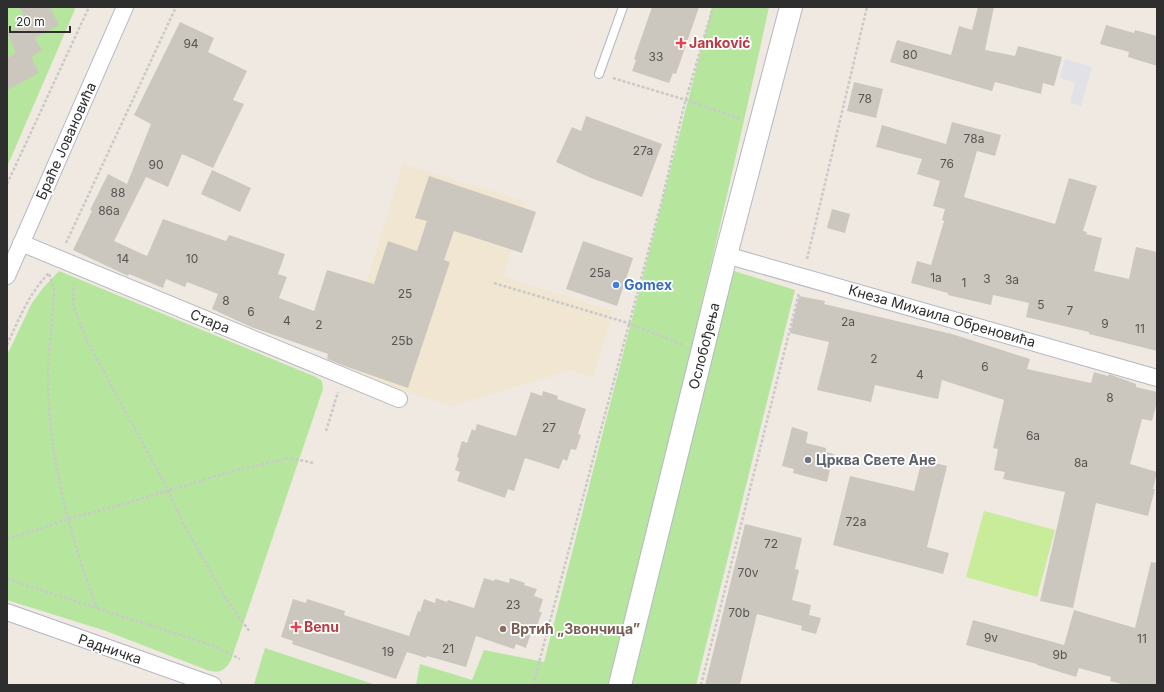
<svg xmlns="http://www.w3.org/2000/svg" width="1164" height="692" viewBox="0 0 1164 692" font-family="Inter,sans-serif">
<rect width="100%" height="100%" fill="#efe9e1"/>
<path fill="#e3e1e8" d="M1065,59L1092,67L1081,106L1070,103L1075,83L1060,78Z"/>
<path fill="#f0e6d1" d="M403,164L526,202L503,277L613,311L593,377L570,370L452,406L339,371Z"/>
<path fill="#b6e59e" d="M7,7H76L7,167Z
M712,7H769C720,234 665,460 608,685H416L420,664L472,680L484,650L544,662Z
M731,270L795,290L696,685H631Z
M59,271L316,377L322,381L323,389L231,660C225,671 219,674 207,670L106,631L7,600V355L32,303L43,288Z
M265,648L376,685H256L254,684Z"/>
<path fill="#c9ec9a" d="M984,511L1055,530L1037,597L966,577Z"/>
<path fill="#cbc7bf" d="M19,7H50L59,25L35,38L42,51L31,57L39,73L7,90V58L16,53L7,33L28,22Z
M652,7H699L676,74L673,73L669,83L632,71L636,60L634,59Z
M978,7H994L985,50L1015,56L1018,46L1062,57L1054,86L1043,83L1041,94L995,82L992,91L890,62L897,40L951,55L959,26L972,30Z
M180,22L214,38L208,52L247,71L233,100L244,104L213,168L182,154L168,187L146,177L114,241L147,256L163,219L226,241L229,235L285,254L278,274L287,277L279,298L314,311L327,270L374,284L388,241L417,251L427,221L415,218L429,176L536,212L522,253L454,231L444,260L450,262L408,388L342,365L327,359L328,354L251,327L212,309L218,294L187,282L185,287L166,279L163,288L129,274L128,276L73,250L92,211L90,210L108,174L127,184L151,124L134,115Z
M1106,25L1134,33L1135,30L1157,36V66L1128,57L1129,52L1100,44Z
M854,82L883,89L876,118L847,111Z
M586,116L662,144L642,197L591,178L556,162L572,127L581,131Z
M952,122L1001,135L995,156L977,151L964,197L1055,224L1069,178L1097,186L1083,231L1087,232L1086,234L1102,238L1094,271L1129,279L1136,247L1157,252V351L1089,334V332L1026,317L1029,303L993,295L991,305L948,295V293L911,283L917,261L931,265L944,221L942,220L945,209L933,206L940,181L917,174L922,159L876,147L882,125L946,144Z
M212,170L251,188L240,212L201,194Z
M832,209L850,214L845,233L827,228Z
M583,241L633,258L617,306L566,289Z
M799,296L825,301L824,304L952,334L1030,359L1027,369L1091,383L1094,372L1108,376L1109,374L1136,384V387L1157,392V402L1152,421L1142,419L1130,464L1157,472L1153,489H1155L1148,516L1096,503L1073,608L1040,601L1065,492L1003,479L1005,472L994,470L998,449L993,448L1004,400L942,380L938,399L875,385L871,402L817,390L829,342L790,333Z
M543,391L558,396L557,399L586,409L578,434L581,435L576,450L571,449L567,461L563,459L559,469L525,458L514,491L508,489L505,498L457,481L460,472L455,470L459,458L457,457L462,441L467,443L472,429L475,431L477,424L516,436L531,392L542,396Z
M792,427L808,432L806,443L826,448V452L834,454L827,482L793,473L794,469L782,466Z
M922,460L947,466L927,547L949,553L943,574L833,545L850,476L914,491Z
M745,524L802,538L795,569L799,570L792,600L811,605L809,615L821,618L816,634L801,630L802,626L757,614L740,685H705Z
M1151,562L1157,563V685H1125L1110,681L1111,677L1079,668L1076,677L1037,665V664L966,645L973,620L1064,645L1074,610L1135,628Z
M484,578L494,581L495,579L509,583L510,578L525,583L524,585L537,589L534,596L543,599L539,612H542L534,634L531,633L526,648L516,644L514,649L476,636L466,667L427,656L426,658L407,652L396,679L292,644L293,641L281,637L293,599L306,603L307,599L345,611L344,615L409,636L418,611L420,612L424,599L435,603L436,598L447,602L448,600L474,608Z"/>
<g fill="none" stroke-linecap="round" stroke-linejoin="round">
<g stroke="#b4b7c1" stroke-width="10">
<path id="lane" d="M599,74L623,7"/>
</g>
<g stroke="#b4b7c1" stroke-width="18">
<path id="street" d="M21,243L399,399
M726,255L1157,378
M7,276L125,7
M7,612L213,685"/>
</g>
<g stroke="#b4b7c1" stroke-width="24">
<path id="secondary" d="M620,685L726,255L791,7"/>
</g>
<path stroke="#c9c9c9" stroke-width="2.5" stroke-dasharray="3 2" stroke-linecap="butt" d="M613,78L686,100L741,119
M7,184L89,7
M66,243L176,7
M807,259L867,7
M49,274L54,288C53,319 48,350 48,381C49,459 70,536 97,608
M74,283L73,305L87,341L168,490L183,523L226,599L250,632
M494,283L628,323L683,345
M7,345C19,319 29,293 49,273
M326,431L338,392
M7,539L43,528L67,519L117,506L233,471L290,458L314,463
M7,579L214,646L240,659
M533,685L662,200L684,106L713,7
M701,685L799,293"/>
<use href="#lane" stroke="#fff" stroke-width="8"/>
<use href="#street" stroke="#fff" stroke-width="16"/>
<use href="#secondary" stroke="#fff" stroke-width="22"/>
</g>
<g fill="#e0444e" stroke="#fff" stroke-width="1.5">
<path d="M679 37h4v4h4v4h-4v4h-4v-4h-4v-4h4z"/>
<path d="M294 621h4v4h4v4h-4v4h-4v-4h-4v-4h4z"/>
</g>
<circle fill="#3f7fe0" stroke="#fff" stroke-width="1.5" cx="616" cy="285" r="4"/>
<circle fill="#6b7280" stroke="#fff" stroke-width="1.5" cx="808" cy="460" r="4"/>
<circle fill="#8d6e63" stroke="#fff" stroke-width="1.5" cx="503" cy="629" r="4"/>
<g text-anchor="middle" stroke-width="3.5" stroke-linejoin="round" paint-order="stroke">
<g font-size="12" fill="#555452">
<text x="191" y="48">94</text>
<text x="910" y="59">80</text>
<text x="656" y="61">33</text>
<text x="865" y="103">78</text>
<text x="974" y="143">78a</text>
<text x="643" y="155">27a</text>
<text x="947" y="168">76</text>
<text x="156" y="169">90</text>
<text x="118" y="197">88</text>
<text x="109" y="215">86a</text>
<text x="123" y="263">14</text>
<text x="192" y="263">10</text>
<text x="600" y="277">25a</text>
<text x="936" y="282">1a</text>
<text x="987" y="283">3</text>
<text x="1012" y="284">3a</text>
<text x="964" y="287">1</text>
<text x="405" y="298">25</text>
<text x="226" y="305">8</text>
<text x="1041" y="309">5</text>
<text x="1070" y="315">7</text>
<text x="251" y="316">6</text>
<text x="287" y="325">4</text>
<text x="848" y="326">2a</text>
<text x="1105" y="328">9</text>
<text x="319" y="329">2</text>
<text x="1140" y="333">11</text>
<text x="402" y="345">25b</text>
<text x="874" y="363">2</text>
<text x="985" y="371">6</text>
<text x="920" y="379">4</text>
<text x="1110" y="402">8</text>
<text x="549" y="432">27</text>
<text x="1033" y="440">6a</text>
<text x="1081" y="467">8a</text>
<text x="856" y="526">72a</text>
<text x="771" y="548">72</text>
<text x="748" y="577">70v</text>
<text x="513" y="609">23</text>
<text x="739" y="617">70b</text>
<text x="991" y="642">9v</text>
<text x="1142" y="643">11</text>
<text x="448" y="653">21</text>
<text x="388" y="656">19</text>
<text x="1060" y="659">9b</text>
</g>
<g font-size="14" font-weight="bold" fill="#be3a42" stroke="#fff" text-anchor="start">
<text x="689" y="48">Janković</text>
<text x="304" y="632">Benu</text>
</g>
<g font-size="14" fill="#2e2e2e" stroke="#fff">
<text transform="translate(66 141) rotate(-66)" y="5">Браће Јовановића</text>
<text transform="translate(942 316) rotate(16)" y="5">Кнеза Михаила Обреновића</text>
<text transform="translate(210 321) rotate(22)" y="5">Стара</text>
<text transform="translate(704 346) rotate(-76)" y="5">Ослобођења</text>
<text transform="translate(110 649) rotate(19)" y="5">Радничка</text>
</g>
<g font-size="14" font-weight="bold" fill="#366cbe" stroke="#fff" text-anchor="start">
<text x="624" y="290">Gomex</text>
</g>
<g font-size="14" font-weight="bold" fill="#5b616d" stroke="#fff" text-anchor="start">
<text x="816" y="465">Црква Свете Ане</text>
</g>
<g font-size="14" font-weight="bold" fill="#785e54" stroke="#fff" text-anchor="start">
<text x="511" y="634">Вртић „Звончица”</text>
</g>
</g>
<rect width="1164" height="692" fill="none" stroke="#2e2e2e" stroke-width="16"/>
<path d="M10 26v6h60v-6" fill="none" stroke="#2e2e2e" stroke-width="2"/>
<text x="16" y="26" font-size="12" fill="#2e2e2e" stroke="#ffffff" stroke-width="3" paint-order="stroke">20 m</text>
</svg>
